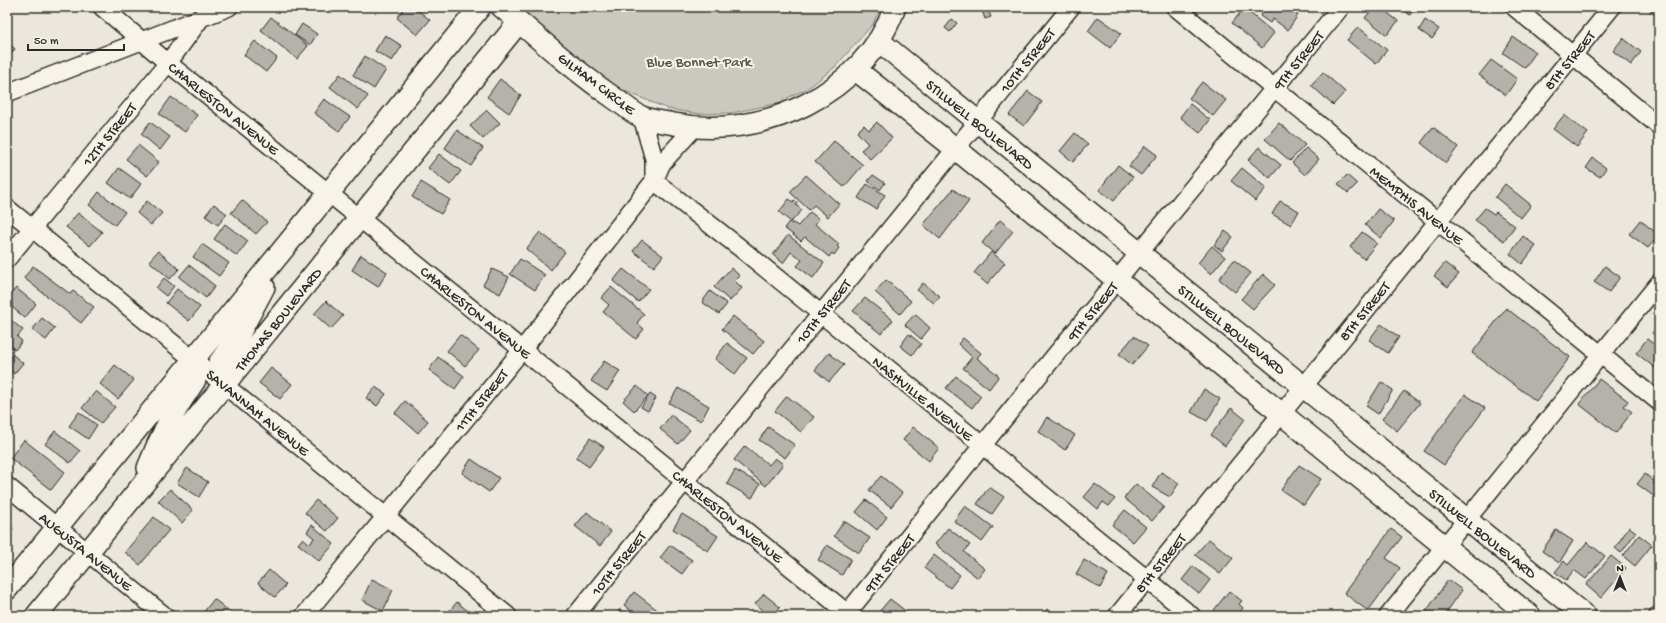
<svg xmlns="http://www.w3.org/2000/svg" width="1666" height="623" viewBox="0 0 1666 623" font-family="'Gochi Hand',sans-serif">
<rect width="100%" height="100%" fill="#ebe7dd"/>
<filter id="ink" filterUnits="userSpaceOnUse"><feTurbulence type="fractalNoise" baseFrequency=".025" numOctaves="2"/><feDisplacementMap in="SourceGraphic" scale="8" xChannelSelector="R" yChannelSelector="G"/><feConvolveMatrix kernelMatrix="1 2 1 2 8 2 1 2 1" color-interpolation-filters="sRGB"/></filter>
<g filter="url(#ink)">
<path fill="#cbc8bf" stroke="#7b7a75" d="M517,7H881L873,24L835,67L807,89L774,104L732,113L699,114L668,109L608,84Z"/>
<path fill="#b5b2ab" stroke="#2b2b2b" d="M405,7H414L430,20L417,35L397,18Z
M987,7L991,17L985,19L981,8Z
M1267,7H1288L1298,15L1288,30L1273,19L1270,23L1260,16Z
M1374,7H1380L1398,21L1387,35L1365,18Z
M1399,7H1415L1410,15Z
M1653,7H1659V17L1650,12Z
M1244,8L1274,33L1262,48L1232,23Z
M271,17L308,46L297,59L261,30Z
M1098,17L1121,33L1110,48L1088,31Z
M952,19L957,23L950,32L945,28Z
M1425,20L1439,29L1432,39L1419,30Z
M302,24L317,34L310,45L295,35Z
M1358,27L1387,50L1376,64L1347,40Z
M385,35L402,46L392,61L375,51Z
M1513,37L1536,52L1525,68L1503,53Z
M1623,38L1641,52L1631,65L1613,51Z
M7,41L15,49L7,58Z
M255,41L277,58L266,72L244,55Z
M365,56L386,70L374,89L353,75Z
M1491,60L1517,79L1506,95L1479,75Z
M1323,72L1345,92L1333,105L1311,85Z
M340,74L368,96L358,109L330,87Z
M500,79L521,95L509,113L487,97Z
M1202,82L1226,100L1213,116L1189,98Z
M1028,91L1042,102L1024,126L1009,115Z
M171,97L197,115L185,132L159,114Z
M324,99L350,117L339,131L314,113Z
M1190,104L1210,120L1200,133L1180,117Z
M487,110L500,123L483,139L470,126Z
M1564,115L1588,133L1577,147L1553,129Z
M150,122L170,137L160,150L141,134Z
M877,122L892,138L870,159L861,150L868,144L857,132L864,125L869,130Z
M1279,123L1305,145L1290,161L1265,139Z
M1433,127L1458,147L1446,163L1421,143Z
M457,130L483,148L471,166L445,148Z
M1075,133L1088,144L1073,162L1060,151Z
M834,141L863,165L844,187L815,162Z
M138,145L159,162L147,176L126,159Z
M1145,146L1157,155L1141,175L1129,166Z
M1259,147L1281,165L1270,178L1248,160Z
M1306,148L1319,159L1305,175L1292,163Z
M439,154L461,171L450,185L428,168Z
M1593,158L1606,168L1600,177L1586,168Z
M1118,165L1133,177L1114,201L1099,190Z
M119,168L141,184L130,199L108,183Z
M1242,168L1266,188L1255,201L1231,181Z
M806,175L839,204L828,217L814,205L809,210L790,192Z
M873,175L885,183L880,190L868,181Z
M1347,175L1357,184L1348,193L1338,184Z
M421,182L450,200L441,214L412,197Z
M867,184L885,195L876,209L858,198Z
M1505,184L1531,205L1521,218L1495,197Z
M953,189L969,201L940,239L923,225Z
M99,192L125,212L115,225L89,205Z
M789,199L793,202L794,200L798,203L796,205L802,210L791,222L779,212Z
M242,200L267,222L256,234L231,213Z
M147,201L162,213L151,225L137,213Z
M1280,201L1299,211L1291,225L1272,214Z
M214,204L227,214L218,225L205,216Z
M1485,208L1494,214L1496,212L1515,226L1504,241L1475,220Z
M1378,209L1394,221L1381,238L1365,225Z
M810,212L819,219L815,224L839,244L837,246L839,248L834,255L832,253L829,257L805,237L801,241L784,228L789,222L792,224L793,223L798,226Z
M78,213L102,232L90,246L66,227Z
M1000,220L1013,231L995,254L982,243Z
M1640,220L1659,235L1648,248L1629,234Z
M225,224L248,241L237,256L214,239Z
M1225,231L1233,237L1222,251L1214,245Z
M540,232L565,252L551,270L526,249Z
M1362,232L1377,243L1364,259L1350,247Z
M788,235L824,263L813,278L797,266L802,260L791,252L783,263L773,255Z
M1523,236L1536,246L1522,264L1510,254Z
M642,240L663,256L654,267L633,251Z
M202,244L229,263L219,276L193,257Z
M1212,246L1225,257L1211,274L1198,263Z
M158,251L179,269L170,279L149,261Z
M991,252L1005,263L987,284L974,273Z
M361,255L387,272L378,287L352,270Z
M520,259L545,275L535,290L510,274Z
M1234,260L1251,273L1235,292L1219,279Z
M1445,263L1459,274L1448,287L1434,276Z
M189,265L215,286L206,298L179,277Z
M33,266L70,294L73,291L94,307L81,323L24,278Z
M1605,266L1620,277L1609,292L1594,282Z
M731,268L740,276L735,281L742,288L730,301L714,287Z
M492,269L509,277L500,294L483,285Z
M623,269L649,289L638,302L613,281Z
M1263,274L1275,285L1253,309L1241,299Z
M164,278L174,286L166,296L156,288Z
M886,280L911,301L900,314L875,292Z
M923,283L940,296L934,303L917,290Z
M611,287L644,314L637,323L644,329L636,339L603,312L609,305L601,298Z
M16,288L36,304L25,318L7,303V299Z
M177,289L200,307L189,321L166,303Z
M710,291L727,304L719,314L702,302Z
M865,298L893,320L881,334L853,311Z
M326,301L343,316L331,329L314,314Z
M1506,308L1570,357L1536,401L1472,353Z
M915,314L930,328L921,339L905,325Z
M733,316L764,341L753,354L722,329Z
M7,317L23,330L17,337L22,341L15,350L7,343Z
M42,318L55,328L46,340L32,330Z
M1381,324L1399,337L1388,353L1369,340Z
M1659,325V339L1652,333Z
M909,334L921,344L912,355L900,346Z
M460,335L479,350L465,366L447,351Z
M1134,336L1148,346L1132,365L1119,354Z
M963,338L981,353L977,358L999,376L989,389L963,368L972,357L958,344Z
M1647,339L1659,348V371L1636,353Z
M727,343L747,358L735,374L715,359Z
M7,350L23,363L14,374L7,368Z
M829,353L844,365L829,382L815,370Z
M438,357L464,376L455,389L429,370Z
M604,361L620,371L607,391L591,381Z
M115,365L134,380L118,399L100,384Z
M271,368L292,384L280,399L259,383Z
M956,376L981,396L972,408L946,388Z
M1599,379L1628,401L1624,406L1632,412L1616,433L1579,404Z
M1381,382L1393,390L1378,414L1366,406Z
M637,386L648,396L634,411L623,401Z
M375,387L386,394L377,406L366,398Z
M678,388L709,406L701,421L669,403Z
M1204,389L1220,399L1207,421L1191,412Z
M96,391L115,407L101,423L82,408Z
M1404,391L1420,403L1397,431L1382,419Z
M650,394L656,398L648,411L641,407Z
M1465,394L1485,408L1444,465L1424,451Z
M787,396L814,417L801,432L775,411Z
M405,401L428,421L418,433L395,413Z
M1231,408L1245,419L1225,446L1211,435Z
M79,412L97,425L88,439L69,426Z
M671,415L690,430L678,444L660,429Z
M1047,417L1075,435L1065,450L1038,431Z
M768,427L795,445L785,458L759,440Z
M913,427L939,448L929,461L903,440Z
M55,431L80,451L70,463L45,444Z
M590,438L604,447L589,467L576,458Z
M24,440L65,472L51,490L10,458Z
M745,446L769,465L775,458L783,464L766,486L734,460Z
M471,459L499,478L489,492L462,473Z
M1299,465L1321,479L1304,505L1281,490Z
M187,468L208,482L199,497L177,483Z
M735,470L760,484L752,498L727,484Z
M1161,472L1179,483L1170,497L1152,487Z
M1645,474L1655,482L1653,484L1659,488V500L1637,484Z
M881,476L902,493L891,507L869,490Z
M1095,484L1115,499L1109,506L1103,502L1098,509L1084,497Z
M1136,484L1164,507L1152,521L1124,498Z
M989,487L1004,497L992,514L977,504Z
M170,489L193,510L182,523L158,501Z
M316,500L338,518L327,531L305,513Z
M866,500L887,517L877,530L856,512Z
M965,506L993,527L982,542L954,521Z
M1125,510L1146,527L1133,542L1112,525Z
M587,512L611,532L600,546L575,526Z
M682,514L718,536L708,551L673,529Z
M154,517L169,530L140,565L125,552Z
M844,521L870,538L859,553L834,536Z
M7,523L13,528L7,537Z
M312,525L334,544L319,561L298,544L303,538L310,544L314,538L307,532Z
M1629,527L1636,532L1621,553L1615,548Z
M948,528L970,545L964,552L985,569L978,578L935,544Z
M1391,529L1402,537L1386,558L1400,568L1368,611L1344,593Z
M1556,530L1573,541L1559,563L1542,551Z
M1639,535L1652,545L1635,566L1623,556Z
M1209,539L1233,558L1220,574L1195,555Z
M1587,542L1605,556L1586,579L1574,570L1566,580L1555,572L1564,561L1568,565Z
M670,545L692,560L682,574L660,558Z
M827,545L851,559L842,575L818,560Z
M934,555L960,575L950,588L924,568Z
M1611,556L1626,568L1601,598L1586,585Z
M1084,560L1108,574L1100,588L1076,574Z
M1193,566L1210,580L1199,594L1182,580Z
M269,570L286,585L275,597L258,583Z
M372,579L393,590L383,611L362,600Z
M1448,580L1462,590L1444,616H1423Z
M1229,591L1242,601L1239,604L1243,608L1237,616H1221L1214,610Z
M634,592L660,612L657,616H638L624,605Z
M764,594L780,607L772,616H769L755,604Z
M214,599L235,616H205L202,614Z
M890,599L912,616H882L878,613Z
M457,602L474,616H445Z
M620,609L630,616H615Z
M1047,609L1056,616H1042Z"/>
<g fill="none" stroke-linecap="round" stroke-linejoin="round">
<g stroke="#2b2b2b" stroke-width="20">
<path id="minor" d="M102,7L168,63L851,616
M1175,7L1659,402
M1514,7L1659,126
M7,93L229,7
M642,117L654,159V179
M654,181L739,247L1192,616
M7,208L508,616
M7,259L168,63L209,7
M7,486L165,616
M304,616L522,350L654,181L662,163L694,128
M575,616L1071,7
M845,616L1053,358L1341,7
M1117,616L1612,7
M1388,616L1659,283
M1658,616L1659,615"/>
</g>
<g stroke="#2b2b2b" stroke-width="24">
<path id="major" d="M502,7C538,38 575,71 614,98C623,104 632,113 642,117C651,121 664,122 674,124C762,141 864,94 895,7
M879,41L1585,616
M856,70L956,149L1530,616
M224,385L219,363L238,336L264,287
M148,468C160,436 176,407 195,380L193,361
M7,589L480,7
M36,616L519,22"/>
</g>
<use href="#minor" stroke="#f7f3e8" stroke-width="17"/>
<use href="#major" stroke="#f7f3e8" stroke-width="21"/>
</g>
</g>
<g text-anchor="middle" stroke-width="4" stroke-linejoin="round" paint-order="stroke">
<g font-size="15" fill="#2b2b2b" stroke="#f7f3e8">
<text transform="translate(1027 60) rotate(-51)" y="5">10TH STREET</text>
<text transform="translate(1298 60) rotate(-51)" y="5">9TH STREET</text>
<text transform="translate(1569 60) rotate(-51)" y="5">8TH STREET</text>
<text transform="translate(597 83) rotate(37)" y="5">GILHAM CIRCLE</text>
<text transform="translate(224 108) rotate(39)" y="5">CHARLESTON AVENUE</text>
<text transform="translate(980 124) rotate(39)" y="5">STILWELL BOULEVARD</text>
<text transform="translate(109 134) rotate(-51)" y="5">12TH STREET</text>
<text transform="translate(1417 205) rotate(39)" y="5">MEMPHIS AVENUE</text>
<text transform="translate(823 311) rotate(-51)" y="5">10TH STREET</text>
<text transform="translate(1092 311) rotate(-51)" y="5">9TH STREET</text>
<text transform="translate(1364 311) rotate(-51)" y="5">8TH STREET</text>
<text transform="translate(476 312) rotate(39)" y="5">CHARLESTON AVENUE</text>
<text transform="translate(278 319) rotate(-51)" y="5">THOMAS BOULEVARD</text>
<text transform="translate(1232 329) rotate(39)" y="5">STILWELL BOULEVARD</text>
<text transform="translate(923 398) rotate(39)" y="5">NASHVILLE AVENUE</text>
<text transform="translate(481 400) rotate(-51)" y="5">11TH STREET</text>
<text transform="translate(258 412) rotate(39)" y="5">SAVANNAH AVENUE</text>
<text transform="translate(728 516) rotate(39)" y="5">CHARLESTON AVENUE</text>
<text transform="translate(1483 533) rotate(39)" y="5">STILWELL BOULEVARD</text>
<text transform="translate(86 551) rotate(39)" y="5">AUGUSTA AVENUE</text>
<text transform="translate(618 563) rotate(-51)" y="5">10TH STREET</text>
<text transform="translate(889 563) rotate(-51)" y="5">9TH STREET</text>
<text transform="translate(1160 563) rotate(-51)" y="5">8TH STREET</text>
</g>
<g font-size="15" fill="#535250" stroke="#f7f3e8">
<text x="699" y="66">Blue Bonnet Park</text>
</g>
</g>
<rect width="1666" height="623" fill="none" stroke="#f7f3e8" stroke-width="24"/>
<rect x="12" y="12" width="1642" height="599" fill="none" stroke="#2b2b2b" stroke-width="1.5" filter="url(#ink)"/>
<g transform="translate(1620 577)" stroke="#f7f3e8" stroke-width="3" paint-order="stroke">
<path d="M0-3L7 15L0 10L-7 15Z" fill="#2b2b2b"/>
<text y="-6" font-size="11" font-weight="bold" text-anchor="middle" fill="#2b2b2b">N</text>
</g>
<path d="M28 44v6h96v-6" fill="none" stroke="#2b2b2b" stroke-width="2"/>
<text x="34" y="44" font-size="12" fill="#2b2b2b" stroke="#f7f3e8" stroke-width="3" paint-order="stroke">50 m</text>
</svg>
